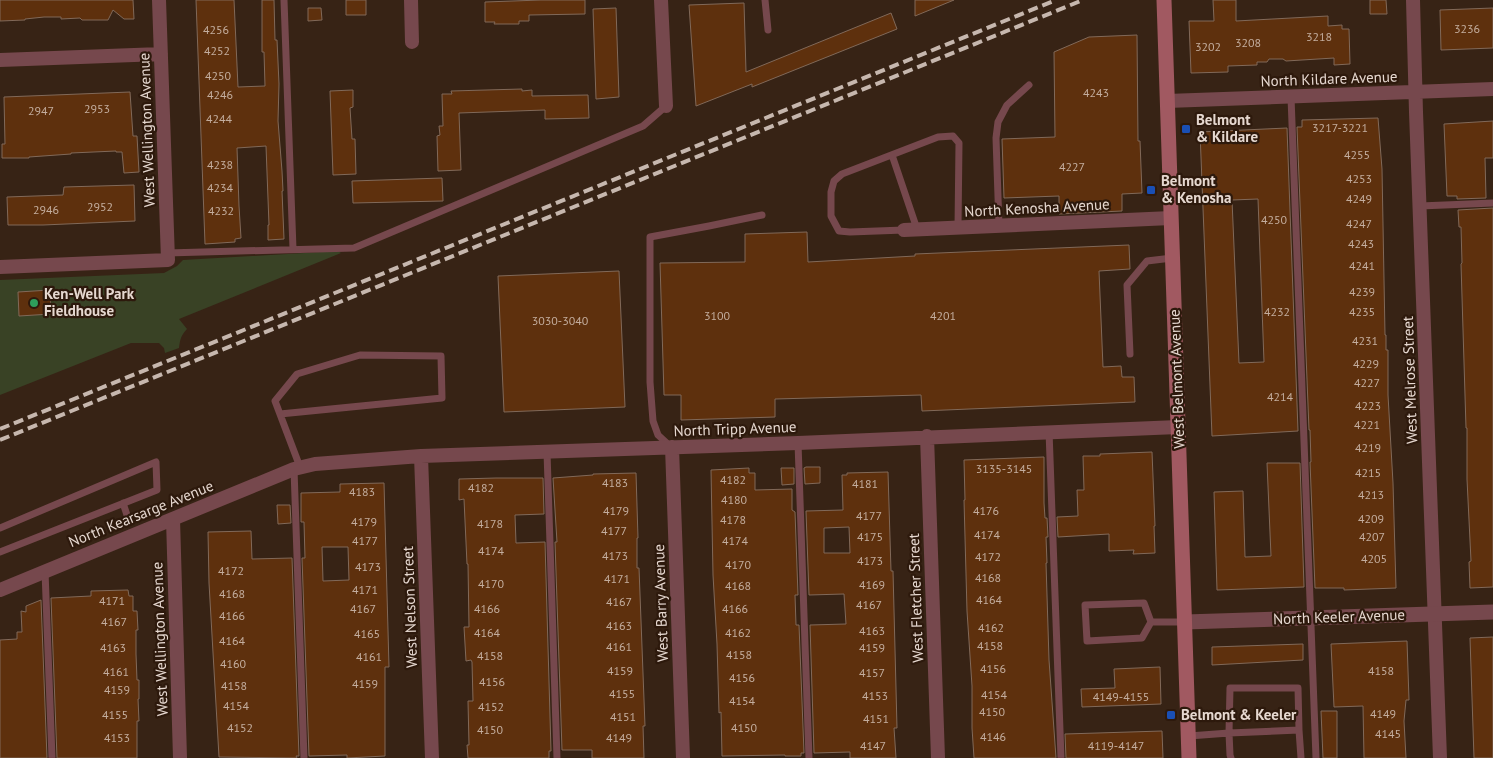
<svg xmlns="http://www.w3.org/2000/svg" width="1493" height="758" viewBox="0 0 1493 758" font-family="'PT Sans',sans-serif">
<rect width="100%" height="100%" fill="#372315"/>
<path fill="#394225" d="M338,251L341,253L179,319L187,329C181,335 180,340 179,348L165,353L164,348L159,343H131L0,395V280L164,273L177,266L183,260Z"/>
<path fill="#5e300d" stroke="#816959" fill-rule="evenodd" d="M0,0H133L134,19H124L113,10L108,20H82L80,18L61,19V17H44L25,19V20L0,21Z
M196,0H234L238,87L265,86L264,52H262V0H274L275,40H277L279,84L278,121L282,171L283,191H282L284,239L268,240V225H269L266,146L237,148L239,206L241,238L235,239V242L205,244Z
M346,0H366V15H346Z
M541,0H585V14L529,15V21H519V24H494L495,22H485V2Z
M915,0H954L915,16Z
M1213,0H1236V21L1328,16V26L1342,25V29H1349L1350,64L1334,65V58L1286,61L1283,59H1269L1267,62H1257V65L1228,66V72L1191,73L1189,21H1214Z
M1370,0H1386L1387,14H1370Z
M744,3L746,72L891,13L897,29L752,87V84L696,106L689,5Z
M308,8H321L322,20L308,21Z
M616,8L619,97L596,99L593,9Z
M1493,8V48L1441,50L1440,10Z
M1137,35L1138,141H1140L1142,193L1122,194V211L1059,214V196L1004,198L1002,139L1055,137L1054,52L1089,37Z
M522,89V91L532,90V96L588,95L589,118L545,119V110L459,113L461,170L438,171L437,136L440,135L439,126H443L442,94H452L451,91Z
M353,90V107L350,108L352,139H355L356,174L333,175L330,91Z
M130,92L133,136H137L139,172L124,173L122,152H116V151L71,153V154L29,157V158H2V144H5L4,97Z
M1378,118L1382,169L1385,335H1386V350H1388V395L1393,483L1396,588L1344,590V588H1315L1310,462H1311L1310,430H1309L1297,127H1302V120Z
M1493,121V158H1485L1486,198L1457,199V196H1447L1444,124Z
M1287,128L1298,431L1212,436L1200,132ZM1258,199L1264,362L1239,363L1232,200Z
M442,178L443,201L353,203L352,181Z
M134,185L135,221L43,225H8L7,197L63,195L64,187Z
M1493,208V587L1470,588L1469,562L1471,561L1467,479V428H1466L1461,264L1462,263L1461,227H1459L1458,210Z
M807,232L808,262L915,256V254L1129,245L1130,269L1099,271L1103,367L1121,366L1122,377H1134L1135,402L922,411L921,395L775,399V417L681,420V395H664L660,263L745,262V234Z
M619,271L625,407L504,412L498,276Z
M50,290L51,314L19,316L18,292Z
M1152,452L1155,526H1154L1155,553L1133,554L1134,550L1109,551V534L1058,537L1057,517L1078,516L1077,490H1084L1083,456H1100V454Z
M1044,457V503L1045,518H1047L1048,537H1046L1047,563H1046L1049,660L1056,758H974L972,728V686L967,611L964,500H965L964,460Z
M1267,463H1300L1304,587L1217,590L1214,492L1243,491L1245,557L1271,556Z
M806,467H820V483L805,484L804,468Z
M749,468V473H755V490L792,489V510L795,512L798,595H795L796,625H799L804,753H801V756H785V755L722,756L721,712L719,713L717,644L713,575L711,470Z
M781,468H794V484L782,485Z
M888,472L891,571H893L897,728H894L896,758H850V752L814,753L810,625L846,624L844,594L809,595L806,511L843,510L842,475H847V473ZM849,527L850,553H824V528Z
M636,473L638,538H637V568H639L645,726H643L644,758H592V750H562L555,542H557L553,478L593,475V474Z
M496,478H543L544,514L515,515L516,543L545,542L551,751H549V758H468L467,745H469L468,701H473L472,662L471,660L466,661L464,627H469L468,564H467L464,499L459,500V479Z
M384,483L389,667H385V756L347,758V755L309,756L302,558H305L304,522H301V493L340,492V484ZM322,547H348L349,580L323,581Z
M277,505H290L291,523L278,524Z
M251,531L252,559L292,558L299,756H296L297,758L219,757L209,583L208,532Z
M128,590L129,596H133V611H137L138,630H136V654L137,680H139V699H138L139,721H137V758H57L51,598L91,596V591Z
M41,600L47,758H0V640L17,639V632H22L21,611L26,612V606Z
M1493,637V758H1474L1470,638Z
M1407,641L1409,700H1406L1404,721L1406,758H1364L1363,706L1334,707L1331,644Z
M1303,644V660L1212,665V647Z
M1160,667L1161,704L1082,707L1081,689L1115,688L1114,669Z
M1321,711H1337V758H1323Z
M1162,731L1163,758H1066L1065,734Z"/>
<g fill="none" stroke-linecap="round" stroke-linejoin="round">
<path stroke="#76484d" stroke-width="7" d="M284,0L293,249
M765,0L768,30
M1291,97L1316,758
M892,155L917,229
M1420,206L1493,203
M999,226L996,138L998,122L1007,105L1029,85
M904,230L850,232L839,231L831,216V192L834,181L842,174L938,137L953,136L959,143L958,227
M167,253L354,248L643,126L666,106
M1130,354L1127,285L1147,261L1172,258
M280,414L442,398L441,356L360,355L297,374L275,401L300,467
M1049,431L1061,758
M798,443L809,758
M671,447L658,435L653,421L650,382V237L709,226L762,215
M547,452L557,758
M294,469L304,758
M123,503L128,518
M0,528L156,462L157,490L0,552
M45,571L52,758
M1144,603L1151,622L1142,638L1087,641L1085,605Z
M1151,622H1185
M1230,688H1298L1299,730L1229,733Z
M1299,730L1301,758
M1189,736L1229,733L1230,755L1231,758"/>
<path stroke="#76484d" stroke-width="14" d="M411,0L412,42
M661,0L666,106
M1413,0L1416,112L1440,758
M0,60L161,54
M1167,101L1493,89
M904,230L1171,218
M0,267L168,260L159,0
M927,436L938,758
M672,447L683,758
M421,456L432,758
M173,519L180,758
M0,590L294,469L315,464L421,456L798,443L1178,427"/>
<path stroke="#76484d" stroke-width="15" d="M1185,622L1493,612"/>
<path stroke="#a15961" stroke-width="15" d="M1164,0L1189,758"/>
<path stroke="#c6b7ae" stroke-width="4" stroke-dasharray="10 5" stroke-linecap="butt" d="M0,429L1056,0
M0,440L1083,0"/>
</g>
<g fill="#1a4fb4" stroke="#2d190c" stroke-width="2">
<rect x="1181" y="124" width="10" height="10" rx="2.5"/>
<rect x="1146" y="185" width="10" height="10" rx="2.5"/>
<rect x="1166" y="710" width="10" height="10" rx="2.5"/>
</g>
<circle fill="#2e9e5b" stroke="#2d190c" stroke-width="2" cx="34" cy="303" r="5"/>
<g text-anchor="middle" stroke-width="4.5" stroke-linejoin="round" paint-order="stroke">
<g font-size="12" fill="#c4ae9f">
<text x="1467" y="33">3236</text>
<text x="216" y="34">4256</text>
<text x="1319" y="41">3218</text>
<text x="1248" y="47">3208</text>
<text x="1208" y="51">3202</text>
<text x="217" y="55">4252</text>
<text x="218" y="80">4250</text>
<text x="1096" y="97">4243</text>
<text x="220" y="99">4246</text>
<text x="97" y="113">2953</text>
<text x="41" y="115">2947</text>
<text x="219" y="123">4244</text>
<text x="1340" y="132">3217-3221</text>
<text x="1357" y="159">4255</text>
<text x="220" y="169">4238</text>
<text x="1072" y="171">4227</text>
<text x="1359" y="183">4253</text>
<text x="220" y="192">4234</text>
<text x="1359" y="203">4249</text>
<text x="100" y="211">2952</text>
<text x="46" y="214">2946</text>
<text x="221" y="215">4232</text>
<text x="1274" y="224">4250</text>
<text x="1359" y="228">4247</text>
<text x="1361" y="248">4243</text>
<text x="1362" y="270">4241</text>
<text x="1362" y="296">4239</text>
<text x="1277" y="316">4232</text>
<text x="1362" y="316">4235</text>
<text x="717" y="320">3100</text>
<text x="943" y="320">4201</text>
<text x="560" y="325">3030-3040</text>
<text x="1365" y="345">4231</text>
<text x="1366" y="368">4229</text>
<text x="1367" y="387">4227</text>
<text x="1280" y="401">4214</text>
<text x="1368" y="410">4223</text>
<text x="1367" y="429">4221</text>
<text x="1368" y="452">4219</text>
<text x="1004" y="473">3135-3145</text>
<text x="1368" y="477">4215</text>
<text x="733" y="484">4182</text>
<text x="615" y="487">4183</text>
<text x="865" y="488">4181</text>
<text x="481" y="492">4182</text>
<text x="362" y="496">4183</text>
<text x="1371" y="499">4213</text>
<text x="734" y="504">4180</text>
<text x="616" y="515">4179</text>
<text x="986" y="515">4176</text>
<text x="869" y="520">4177</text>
<text x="1371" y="523">4209</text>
<text x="733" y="524">4178</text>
<text x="364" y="526">4179</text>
<text x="490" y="528">4178</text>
<text x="614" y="535">4177</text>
<text x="987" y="539">4174</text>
<text x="870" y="541">4175</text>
<text x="1372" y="541">4207</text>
<text x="365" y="545">4177</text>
<text x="735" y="545">4174</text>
<text x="491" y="555">4174</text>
<text x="615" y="560">4173</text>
<text x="988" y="561">4172</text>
<text x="1374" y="563">4205</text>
<text x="870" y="565">4173</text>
<text x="738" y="569">4170</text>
<text x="368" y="571">4173</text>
<text x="231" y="575">4172</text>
<text x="988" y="582">4168</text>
<text x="617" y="583">4171</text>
<text x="491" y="588">4170</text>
<text x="872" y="589">4169</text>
<text x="738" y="590">4168</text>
<text x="365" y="594">4171</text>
<text x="232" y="598">4168</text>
<text x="989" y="604">4164</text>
<text x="112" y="605">4171</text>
<text x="619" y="606">4167</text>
<text x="869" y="609">4167</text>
<text x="363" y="613">4167</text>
<text x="487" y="613">4166</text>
<text x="735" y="613">4166</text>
<text x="232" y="620">4166</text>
<text x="114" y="626">4167</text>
<text x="619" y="630">4163</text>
<text x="991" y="632">4162</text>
<text x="872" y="635">4163</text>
<text x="487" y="637">4164</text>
<text x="738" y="637">4162</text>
<text x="367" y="638">4165</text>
<text x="232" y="645">4164</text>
<text x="990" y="650">4158</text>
<text x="619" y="651">4161</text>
<text x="113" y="652">4163</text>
<text x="872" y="652">4159</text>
<text x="739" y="659">4158</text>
<text x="490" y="660">4158</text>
<text x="369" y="661">4161</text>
<text x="233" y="668">4160</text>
<text x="993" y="673">4156</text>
<text x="620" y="675">4159</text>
<text x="1381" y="675">4158</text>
<text x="116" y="676">4161</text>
<text x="872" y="677">4157</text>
<text x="742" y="682">4156</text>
<text x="492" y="686">4156</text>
<text x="365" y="688">4159</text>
<text x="234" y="690">4158</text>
<text x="117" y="694">4159</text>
<text x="622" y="698">4155</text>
<text x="994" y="699">4154</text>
<text x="875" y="700">4153</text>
<text x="1121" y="701">4149-4155</text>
<text x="742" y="705">4154</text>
<text x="236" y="710">4154</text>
<text x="491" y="711">4152</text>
<text x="992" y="716">4150</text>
<text x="1383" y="718">4149</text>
<text x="115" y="719">4155</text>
<text x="623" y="721">4151</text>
<text x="876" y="723">4151</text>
<text x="240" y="732">4152</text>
<text x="744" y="732">4150</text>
<text x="490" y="734">4150</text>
<text x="1388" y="738">4145</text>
<text x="993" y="741">4146</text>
<text x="117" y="742">4153</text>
<text x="619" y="742">4149</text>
<text x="873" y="750">4147</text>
<text x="1116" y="750">4119-4147</text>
</g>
<g font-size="15" fill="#e6d8d0" stroke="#2d190c">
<text transform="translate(1329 79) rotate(-2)" y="5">North Kildare Avenue</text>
<text transform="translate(147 130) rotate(-92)" y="5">West Wellington Avenue</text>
<text transform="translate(1037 208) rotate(-3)" y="5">North Kenosha Avenue</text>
<text transform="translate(1177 379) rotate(-92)" y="5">West Belmont Avenue</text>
<text transform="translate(1410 380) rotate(-92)" y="5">West Melrose Street</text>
<text transform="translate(735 429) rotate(-2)" y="5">North Tripp Avenue</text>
<text transform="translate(141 514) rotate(-22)" y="5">North Kearsarge Avenue</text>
<text transform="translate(916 598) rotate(-92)" y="5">West Fletcher Street</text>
<text transform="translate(661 603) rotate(-92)" y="5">West Barry Avenue</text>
<text transform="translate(410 607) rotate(-92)" y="5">West Nelson Street</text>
<text transform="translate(1339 617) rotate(-2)" y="5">North Keeler Avenue</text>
<text transform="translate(160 639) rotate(-92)" y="5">West Wellington Avenue</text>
</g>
<g font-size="15" font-weight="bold" fill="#e6d8d0" stroke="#2d190c" text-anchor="start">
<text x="1196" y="125">Belmont<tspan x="1196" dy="17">&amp; Kildare</tspan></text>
<text x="1161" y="186">Belmont<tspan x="1161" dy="17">&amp; Kenosha</tspan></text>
<text x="44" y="299">Ken-Well Park<tspan x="44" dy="17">Fieldhouse</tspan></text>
<text x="1181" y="720">Belmont &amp; Keeler</text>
</g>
</g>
</svg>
